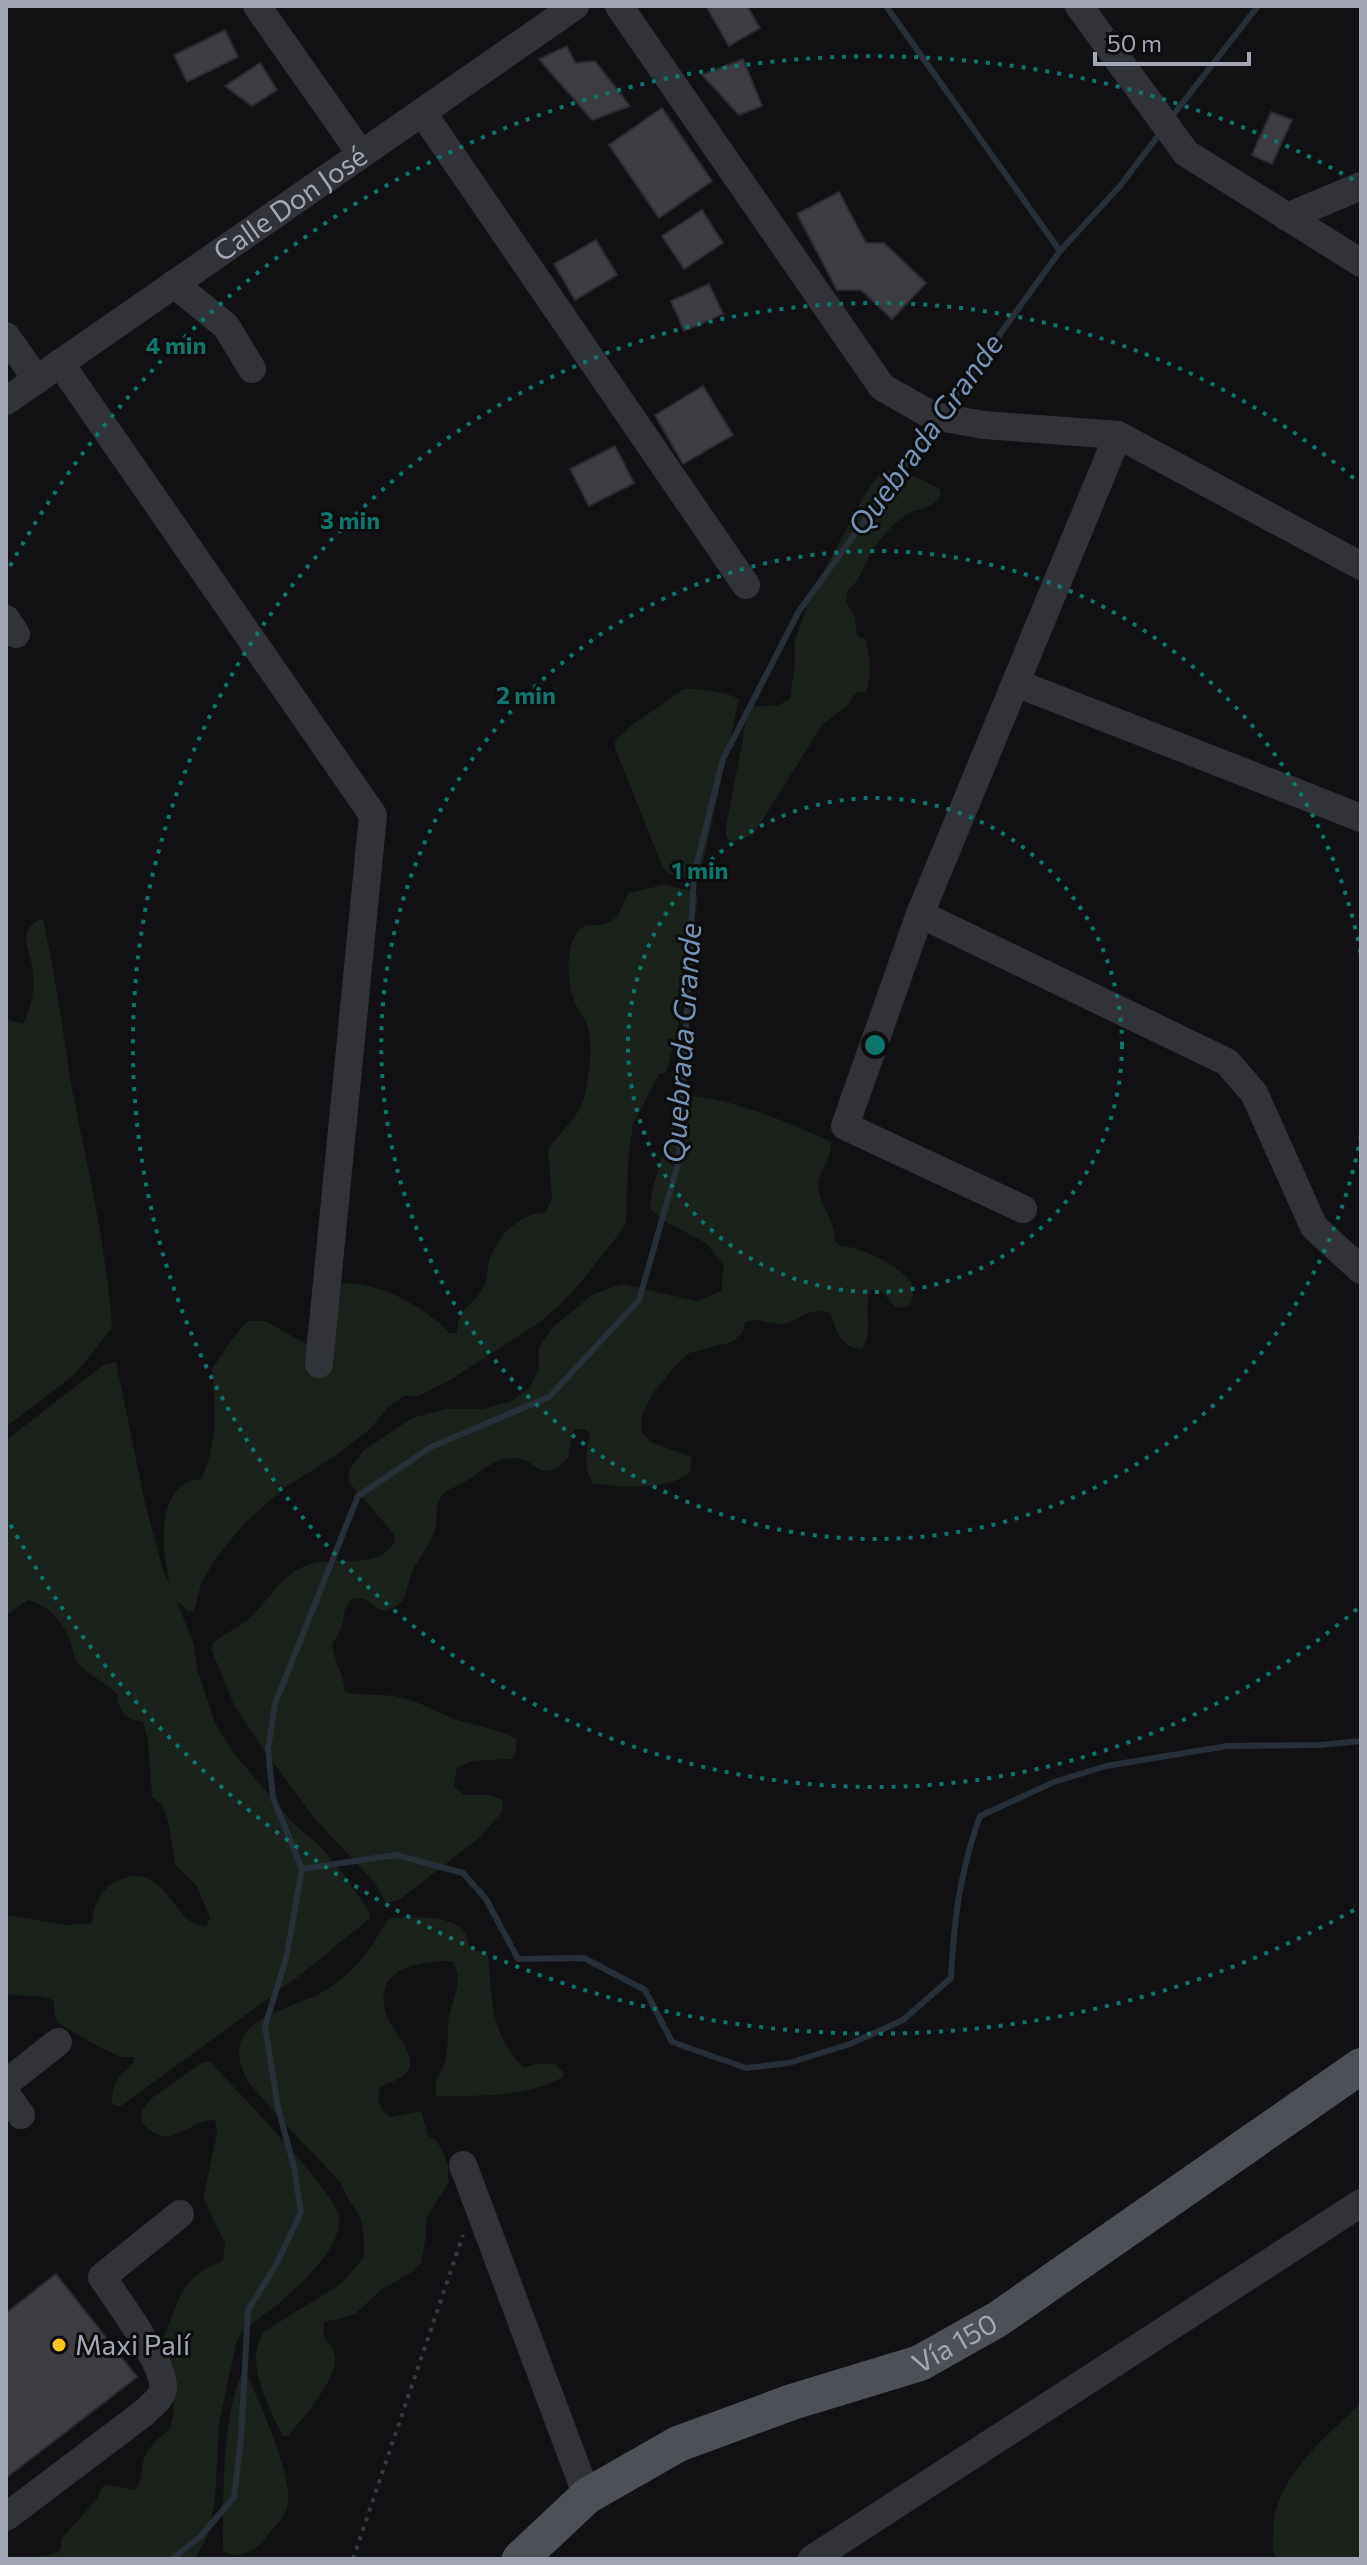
<svg xmlns="http://www.w3.org/2000/svg" width="1367" height="2565" viewBox="0 0 1367 2565" font-family="Commissioner,sans-serif">
<rect width="100%" height="100%" fill="#121214"/>
<path fill="#1a221b" d="M882,470C903,470 923,479 940,490V496C933,507 925,507 913,511C901,516 888,530 879,541C867,554 862,580 848,590L846,602L855,617L857,636L866,640C870,657 872,675 866,692H859L853,696L850,703L822,725L753,835L733,842L726,837V826L748,712L751,707L779,705L790,699L795,665V640L811,595L864,496Z
M684,689C703,689 722,690 739,699L699,880L670,875L662,866L615,748V741L632,725Z
M664,885L693,891L697,896V904L677,1032L666,1073L659,1074L633,1124L628,1162L626,1223L622,1230L582,1281L559,1306L537,1324L450,1380L419,1396H404L388,1407L370,1429L335,1456L284,1488L245,1523L215,1559L201,1584L194,1611H188L176,1600L194,1644L197,1669L215,1723L235,1755L294,1824L323,1849L344,1875L370,1913V1918L299,1976L121,2106H116L112,2102C112,2082 120,2076 134,2062V2057H121L101,2048L58,2023L54,2013V2001C39,1993 23,1998 6,1994V1915L66,1925L92,1923C93,1908 98,1895 110,1885C117,1880 125,1877 133,1876C163,1875 169,1904 189,1920C194,1924 200,1925 206,1927L210,1918L197,1886L175,1864L168,1821L163,1806L152,1797L148,1741L143,1721C127,1721 118,1711 117,1694C105,1682 89,1676 77,1662C72,1655 73,1646 69,1638C61,1620 48,1605 28,1600L6,1615V1440L105,1364L116,1362L145,1503L163,1570L169,1583C169,1574 166,1566 165,1557C161,1529 164,1480 201,1479L208,1463L214,1432L215,1407L212,1369L232,1339L248,1321H265L306,1344L321,1342L341,1283C381,1283 422,1305 450,1333H457C457,1307 474,1306 484,1286C488,1279 487,1269 489,1262C496,1236 520,1213 546,1212L552,1198L548,1151C561,1126 581,1121 586,1089C590,1070 593,1041 586,1022C584,1017 579,1012 577,1007C568,988 565,959 573,940C582,918 592,929 608,923C620,919 623,903 628,893Z
M38,920H43C56,977 63,1036 73,1094C88,1172 107,1248 112,1328L76,1373L6,1427V1352L8,1351V1341L6,1339V1019L23,1024C31,1009 35,991 33,973C32,952 15,935 38,920Z
M679,1095C724,1095 791,1123 831,1142C831,1165 815,1174 819,1191C822,1210 835,1220 835,1241L841,1246C859,1246 907,1268 913,1287C914,1294 912,1300 910,1306L897,1308C886,1299 886,1289 870,1290C863,1309 874,1332 862,1349C841,1349 836,1330 830,1313C805,1306 800,1323 779,1324C767,1324 758,1317 746,1322L742,1333L732,1342L689,1353L675,1366L653,1393L642,1415L641,1432L652,1443L690,1456L692,1460L690,1472C669,1491 618,1488 592,1483C584,1468 585,1451 590,1436L586,1429H575L572,1434L568,1458C539,1487 538,1458 514,1458C491,1458 478,1476 459,1485C454,1488 447,1489 443,1494C434,1503 438,1517 435,1529C430,1548 415,1560 410,1578C407,1586 407,1595 402,1601C398,1606 392,1609 386,1611C375,1610 372,1602 363,1599C344,1594 345,1614 342,1626C340,1632 336,1638 332,1644C334,1661 344,1675 345,1692C361,1696 378,1694 394,1696C416,1700 433,1710 452,1718C474,1726 497,1728 517,1739L515,1755L512,1759L472,1761L457,1768L454,1786L464,1795H490L503,1800V1811L479,1838L399,1900L386,1903L375,1883L315,1819L267,1754L234,1705L212,1651V1644C222,1635 233,1630 244,1623C270,1603 279,1571 315,1563C343,1556 377,1571 395,1541L393,1533L348,1481L350,1469L364,1450L412,1418L446,1409H483L512,1401L530,1387L539,1369V1348L552,1328L592,1295L621,1284L697,1301L721,1291L724,1266L706,1243L668,1223L650,1209L652,1191Z
M392,1918C414,1918 450,1913 465,1933C469,1939 467,1945 472,1950L484,1952L488,1956C493,2001 489,2033 524,2068L535,2064H555L563,2072V2077C524,2098 480,2096 437,2096C432,2077 441,2076 445,2061C449,2048 447,2036 448,2023C450,2002 466,1980 452,1961C412,1961 368,1971 389,2021C395,2034 413,2051 410,2066C407,2078 391,2082 381,2086C376,2099 379,2108 390,2117L421,2111L428,2136L436,2140L444,2154L448,2165V2183L426,2219V2237L421,2263L412,2272L381,2290L354,2315L324,2322C321,2346 332,2339 335,2356C339,2377 302,2420 288,2436H283C269,2408 242,2359 265,2331L341,2284L364,2257C364,2244 364,2230 360,2217C355,2206 345,2198 341,2183C316,2155 289,2130 265,2101C259,2094 250,2086 246,2077C214,2014 300,2011 334,1985C362,1964 369,1949 388,1920Z
M203,2062H210C232,2085 335,2192 339,2216C341,2232 331,2249 321,2261C309,2276 293,2291 278,2304C264,2316 247,2324 237,2340L219,2423L215,2501L207,2537L195,2559H24C37,2555 49,2557 61,2550V2539L97,2499L101,2488L106,2485L134,2490C144,2480 140,2471 144,2459C149,2445 159,2438 170,2429C171,2423 174,2415 174,2409C173,2387 156,2365 163,2340C178,2302 181,2275 223,2261L225,2243L203,2198L217,2134L215,2120C185,2120 173,2154 143,2124L141,2111L152,2098Z
M241,2375H247C259,2401 293,2477 288,2504C286,2516 275,2526 268,2535C258,2548 249,2555 232,2555L223,2550C223,2498 222,2422 241,2375Z
M1361,2403V2559H1277C1271,2551 1273,2544 1273,2535C1273,2478 1324,2439 1361,2403Z"/>
<g fill="none" stroke-linecap="round" stroke-linejoin="round">
<path stroke="#272f38" stroke-width="6" d="M886,6L1060,251
M1170,119L1258,6
M945,410L1060,251L1120,186L1161,132
M302,1869L396,1855L463,1873L486,1899L518,1959L584,1958L645,1990L672,2042L746,2068L789,2063L850,2044L903,2020L951,1978C954,1920 960,1871 980,1816L1054,1782L1106,1766L1227,1746L1320,1745L1361,1741
M172,2559L201,2536L234,2497L241,2438L248,2310L276,2265L301,2212L294,2167L278,2108L265,2026L286,1959L302,1869L273,1798L268,1749L275,1704L358,1496L431,1447L549,1397L639,1300L679,1160L694,875L723,759L799,611L934,425"/>
</g>
<path fill="#3c3c41" stroke="#2c2b30" stroke-width="2" d="M706,6H747L760,28L729,46Z
M225,30L238,57L187,82L174,55Z
M567,46L575,63L595,61L630,106L592,120L539,59Z
M743,59L762,106L739,115L702,75Z
M260,63L277,90L252,106L225,86Z
M662,108L712,181L659,218L609,145Z
M1271,112L1292,120L1272,164L1252,155Z
M839,192L866,243H884L926,283L892,319L861,290H837L797,214Z
M702,210L723,243L684,269L662,236Z
M596,240L617,275L575,300L554,264Z
M709,284L723,314L684,331L671,301Z
M703,386L733,435L683,464L655,415Z
M615,446L634,483L589,506L570,469Z
M56,2274L137,2377L6,2478V2313Z"/>
<g fill="none" stroke-linecap="round" stroke-linejoin="round">
<path stroke="#383a40" stroke-width="4" stroke-dasharray="4 6" stroke-linecap="butt" d="M353,2559L463,2235"/>
<g stroke="#323339" stroke-width="28">
<path d="M257,6L361,154"/>
<path d="M619,6L882,387L933,416L984,425L1118,435L1361,566"/>
<path d="M1079,6L1186,153L1361,263"/>
<path d="M422,112L746,585"/>
<path d="M1287,217L1361,186"/>
<path d="M174,284L226,326L252,369"/>
<path d="M6,336L37,380"/>
<path d="M60,363L373,815L319,1364"/>
<path id="s1" d="M6,401L575,6"/>
<path d="M1118,435L920,914L1227,1062L1254,1093L1314,1227L1361,1270"/>
<path d="M6,619L16,634"/>
<path d="M1016,683L1361,818"/>
<path d="M920,914L845,1126L1023,1209"/>
<path d="M6,2083L58,2042"/>
<path d="M6,2094L21,2115"/>
<path d="M463,2165L587,2496"/>
<path d="M6,2517L145,2412C151,2405 163,2398 163,2387C164,2362 117,2300 102,2277L180,2214"/>
<path d="M812,2559L1361,2203"/>
</g>
<path stroke="#4e5058" stroke-width="36" id="s2" d="M520,2559L587,2496L678,2444L792,2402L920,2363L998,2319L1361,2066"/>
</g>
<g fill="none" stroke="#0f766e" stroke-width="4" stroke-dasharray="4 8">
<circle cx="875" cy="1045" r="247"/>
<path d="M1361 1135A494 494 0 1 1 1361 955"/>
<path d="M1357 1609A742 742 0 1 1 1357 481"/>
<path d="M1354 1910A989 989 0 0 1 10 1524M10 566A989 989 0 0 1 1354 180"/>
</g>
<circle fill="#ffc41e" stroke="#0d0d0e" stroke-width="3" cx="59" cy="2345" r="8"/>
<g text-anchor="middle" stroke-width="6" stroke-linejoin="round" paint-order="stroke">
<g font-size="28" fill="#a2a6b5" stroke="#0d0d0e">
<text dy="10" stroke="none"><textPath href="#s1" startOffset="346">Calle Don José</textPath></text>
<text dy="10" stroke="none"><textPath href="#s2" startOffset="492">Vía 150</textPath></text>
</g>
<g font-size="28" fill="#a2a6b5" stroke="#0d0d0e" text-anchor="start">
<text x="75" y="2355">Maxi Palí</text>
</g>
<g font-size="30" font-style="italic" fill="#7592b4" stroke="#0d0d0e">
<text transform="translate(926 435) rotate(-54)" y="10">Quebrada Grande</text>
<text transform="translate(683 1043) rotate(-86)" y="10">Quebrada Grande</text>
</g>
</g>
<circle cx="875" cy="1045" r="12" fill="#0f766e" stroke="#0d0d0e" stroke-width="4"/>
<g font-size="24" text-anchor="middle" font-weight="bold" fill="#0f766e" stroke="#0d0d0e" stroke-width="6" stroke-linejoin="round" paint-order="stroke">
<text x="176" y="354">4 min</text>
<text x="350" y="529">3 min</text>
<text x="526" y="704">2 min</text>
<text x="700" y="879">1 min</text>
</g>
<rect width="1367" height="2565" fill="none" stroke="#a2a6b5" stroke-width="16"/>
<path d="M1095 52v12h154v-12" fill="none" stroke="#a2a6b5" stroke-width="4"/>
<text x="1107" y="52" font-size="24" fill="#a2a6b5" stroke="#0d0d0e" stroke-width="6" paint-order="stroke">50 m</text>
</svg>
